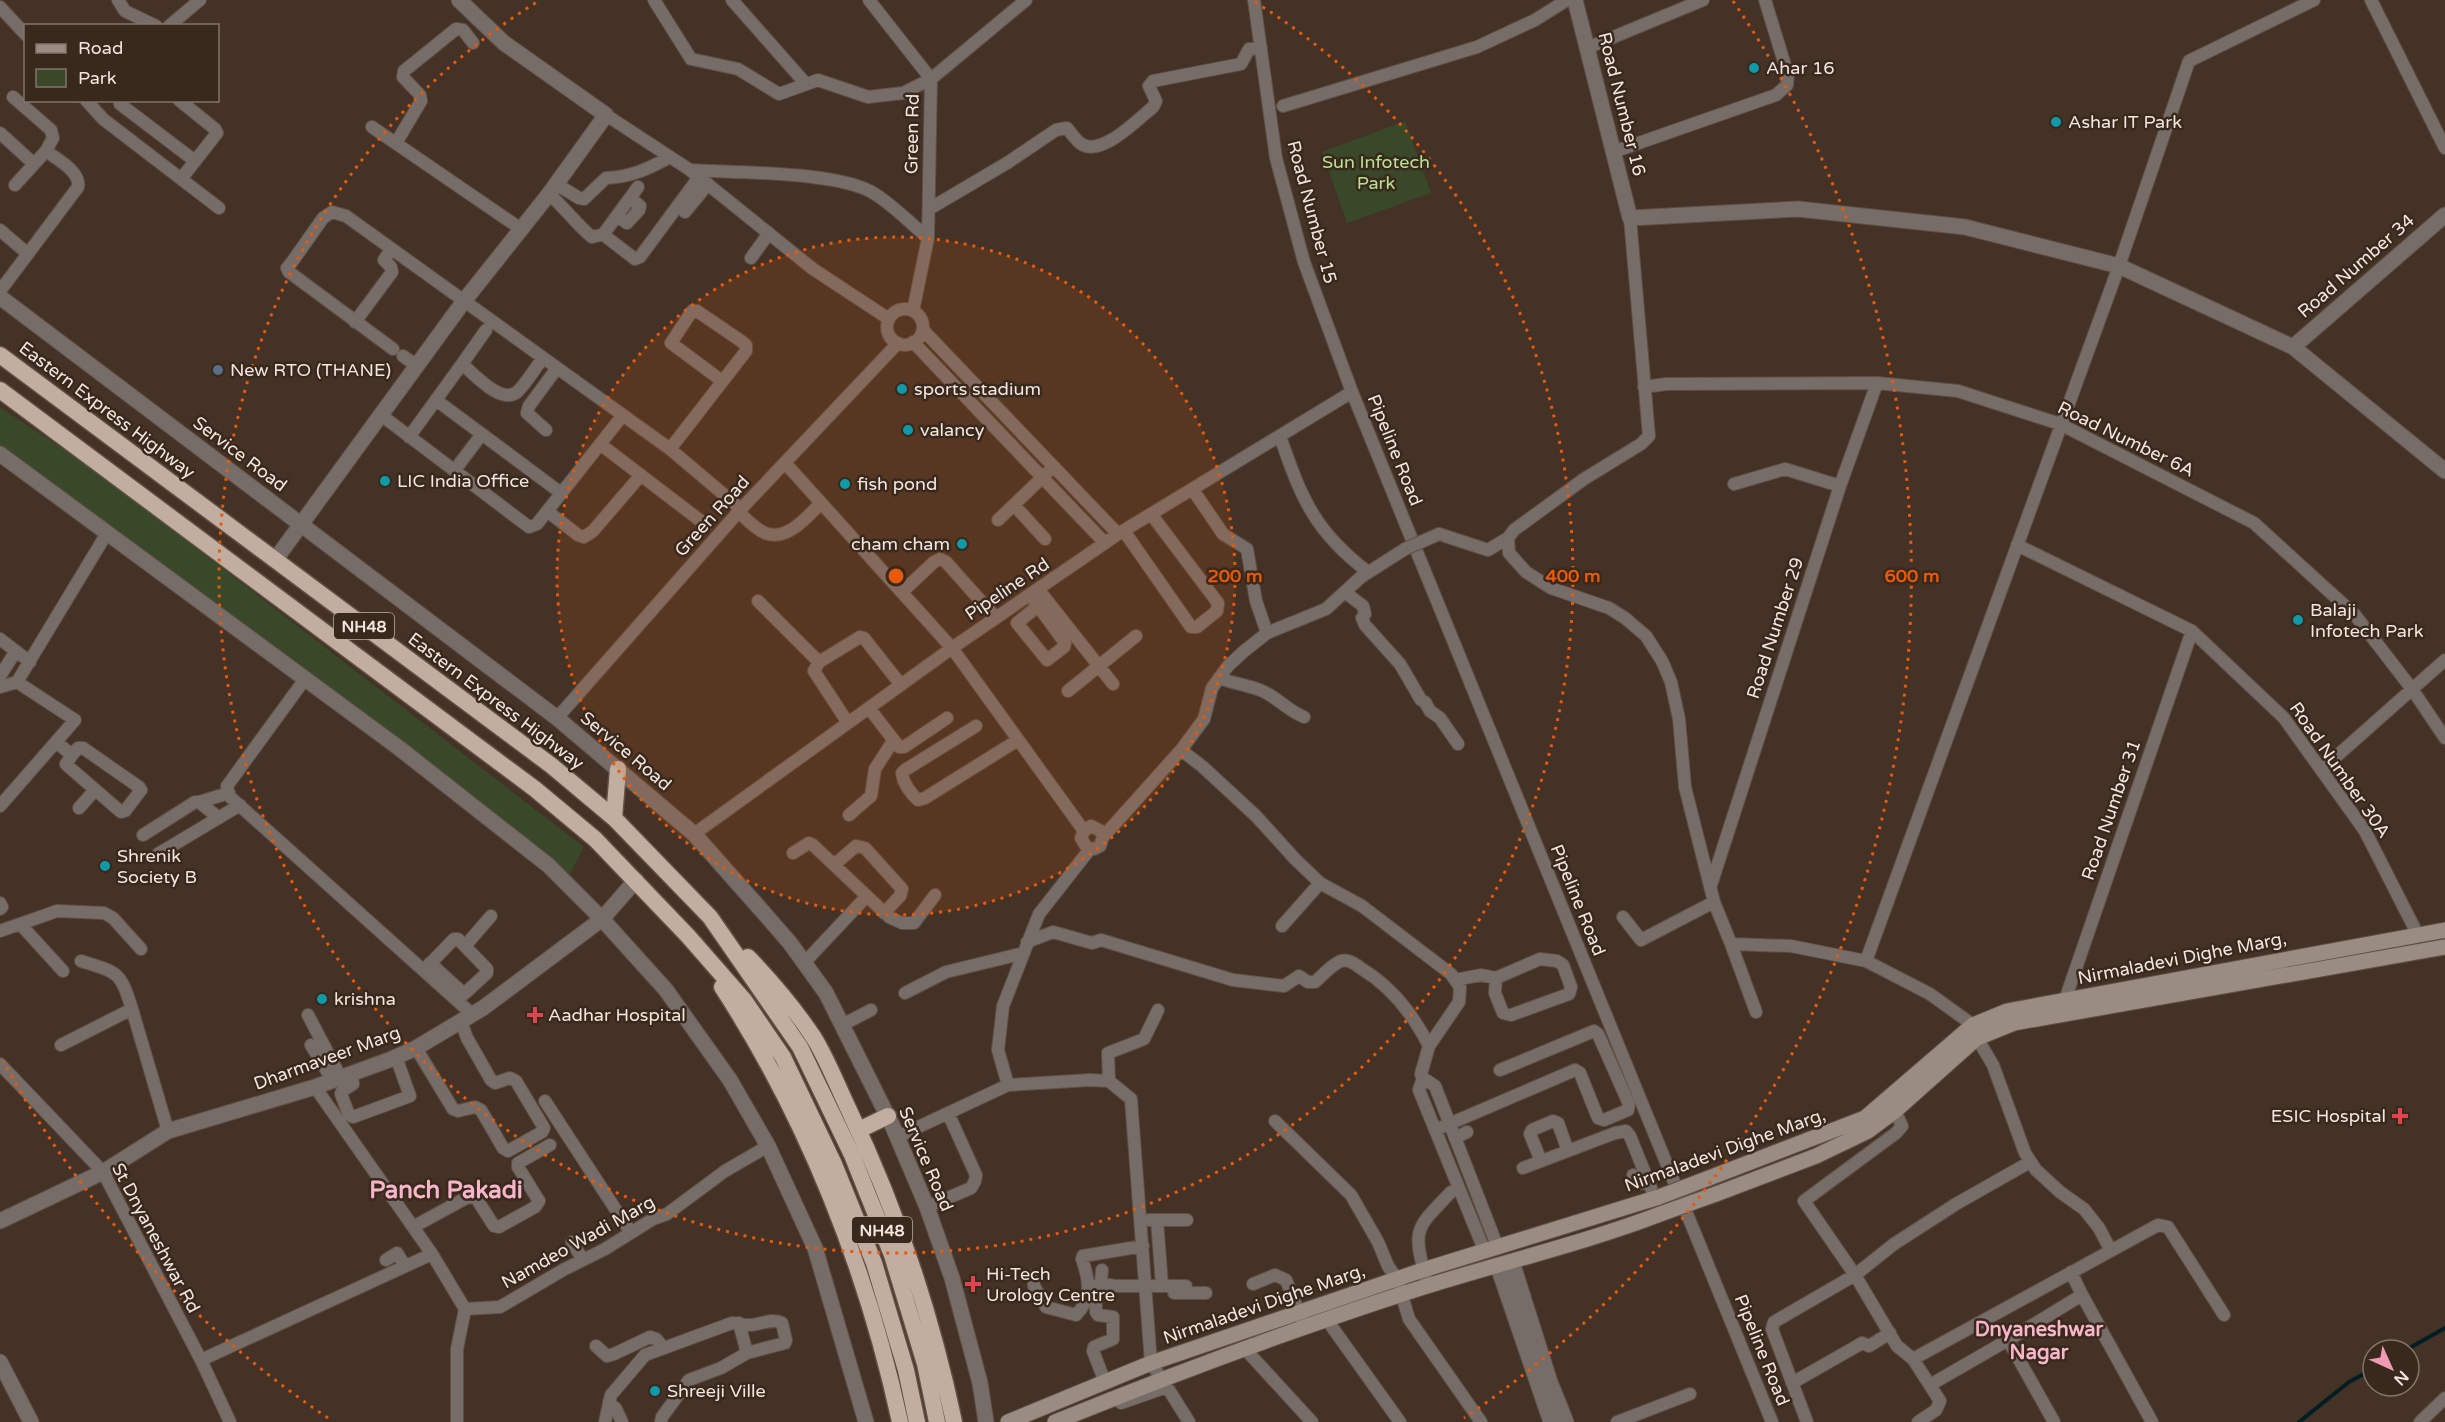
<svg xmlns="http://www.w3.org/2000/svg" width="2445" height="1422" viewBox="0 0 2445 1422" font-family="'Varela Round',sans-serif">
<rect width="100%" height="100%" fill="#443226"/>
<path fill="#384828" d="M1405,121L1431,193L1347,223L1322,152Z
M0,407L95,470L584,847L569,875L0,448Z"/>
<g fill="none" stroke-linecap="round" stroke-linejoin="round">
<path stroke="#031e22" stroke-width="4" d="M2406,1350L2445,1328
M2299,1422L2349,1382L2373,1369"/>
<g stroke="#604f43" stroke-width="14">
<path id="minor" d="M118,0L125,11L156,26
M654,0L691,59L738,69L779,94L818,80L868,97L903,93L931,79L869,0
M732,0L806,84
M1254,0L1276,158L1304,262L1352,392L1419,557L1772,1422
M2371,0L2445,148
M0,7L26,35
M169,26L200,0
M1587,48L1703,0
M86,100L103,119L219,208
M179,100L215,129L217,133L181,179
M120,104L195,161
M1283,106L1477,47L1535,20L1567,0
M606,115L690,170L813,269L889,319
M372,127L521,229
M0,133L34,164
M396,143L421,101L420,95L403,77L404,71L456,29L463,30L473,43
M1613,152L1776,95L1787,85L1788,75L1765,0
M690,170C735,173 840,171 875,194C894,206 911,224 928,238
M556,184L579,198L584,199L606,178C631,177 648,169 670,157
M15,185L46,151
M638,187L605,232V236L635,259L640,257L699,177
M549,194C565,208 576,224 592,237L605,234
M929,209L1007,163L1056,130L1067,128C1071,133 1075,139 1080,143C1100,159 1138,119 1153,107L1156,101L1149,86L1153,81L1241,64L1249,49L1261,48
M685,212L708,184
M617,216L627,223L639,210L640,206L630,198
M1630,218L1649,436L1641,444L1584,479L1514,530L1508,538L1509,553L1526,572L1551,588L1609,608L1625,618L1646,636L1662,661L1671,682L1679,719L1685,787L1714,902L1731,944L1791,946L1866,961L1930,994L1973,1025L1977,1038L1993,1065L2025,1153L2036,1170L2060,1192L2084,1209L2099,1228L2110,1249
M0,230L28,254
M751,258L769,233
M0,291L78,187C81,172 57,159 46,151L53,138L51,130L13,97
M887 327a18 18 0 1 1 36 0a18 18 0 1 1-36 0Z
M913,311L928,238L931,79L1026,0
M355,322L392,272L391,267L384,260L391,249
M486,330L462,364C474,374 501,405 517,392C527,383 535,368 543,358
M923,330L1118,534
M913,342L1105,543
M393,349L289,272L287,268L292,262L323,218L332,212L346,216L670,449L741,509
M403,356L417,366
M1644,387L1666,384L1877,383L1958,391L2060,424L2254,523L2355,615L2412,689L2445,738
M436,400L561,493
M381,415L529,527L537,524L623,415
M546,430L527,413L529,406L557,368
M1280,436C1301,498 1315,532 1368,572
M409,437L462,364
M600,444L706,525
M670,449L746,351V345L741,341L697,311H692L671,343L722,381
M786,464L952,648L1084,831
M454,471L482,434
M1734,484L1785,469L1840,486
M1193,490L1223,534L1247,549L1256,601L1267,633
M1014,505L1045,539
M547,511L578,535L584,537L593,531L641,475
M739,512C746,519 755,529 765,533C787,542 808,516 821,503
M998,520L1047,473
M1124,531L1191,627H1197L1217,611L1218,603L1151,514
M1439,534L1488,550L1508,538
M2017,545L2192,631L2284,718L2365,831L2418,935
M1038,589L1113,684
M902,592L934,562L940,559L946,562L996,618
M1346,593L1363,606L1365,614L1362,618L1365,625L1400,664L1421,700L1425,702L1430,711L1440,718L1458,744
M1030,595L1065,643L1064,647L1047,660L1017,623L1038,606
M758,601L819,662
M0,639L30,662
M0,676L16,651
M1219,678C1232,683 1247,685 1260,690C1276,696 1288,711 1304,717
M305,679L227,786L229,796L472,1014
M17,682L107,533
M0,687L17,682
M1068,691L1136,636
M869,708L899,747H904L947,718
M557,718L741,509L898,343
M848,723L814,671L819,662L860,637L864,638L901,685
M976,726L905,770L902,773C903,783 911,794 918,800L925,798L1018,740
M56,742L72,755L78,748H83L139,787L141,790L125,811L121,812L69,767L66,764L72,755
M1181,750L1204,719L1212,688L1228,666L1243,652L1267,633L1326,609L1361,577L1405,549
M2321,770L2445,660
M199,802L229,793
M0,806L75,720L17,682
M79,808L95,790
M849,815L871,796L875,769L893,741
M694,834L952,648L1118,534L1352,392
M143,835L195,802H199L219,818
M1103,837L1101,831L1091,826L1084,831L1081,838L1087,848L1094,849L1100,846L1103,837L1181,750L1203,767L1256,816L1295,859L1320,883L1362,906L1451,974L1460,987L1459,1002L1429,1046
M793,853L809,843L813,845L889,917L902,923H914L935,895
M158,854L240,805
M834,865L856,846L865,848L902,889L900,896L884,913
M1711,885L1840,486L1877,383
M0,903L2,907L0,909
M1623,917L1641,940L1714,902
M21,925L63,971
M1282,926L1320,883
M0,931L57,911L104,913L113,918L141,949
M1027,942L1053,932L1092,943L1101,940L1233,980L1284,986L1299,976L1308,982H1315C1322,976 1332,964 1341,961C1349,959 1355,964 1362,969C1393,988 1413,1014 1429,1046L1421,1074L1423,1078
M1731,944L1756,1012
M465,946L491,916
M81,961C119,973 120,971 132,1009
M1866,961L2119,266L2189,61L2314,0
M804,963L866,897
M424,970L454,939H458L487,969V973L464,994L430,963
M1455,980L1481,975L1496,978L1540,959L1557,961L1563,965L1571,987L1569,994L1511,1015L1503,1013L1495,993L1496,978
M905,993L946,972L1024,953
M2065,1000L2192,631
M308,1015L341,1078
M842,1025L871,1010
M61,1045L132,1009L168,1131
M311,1045L333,1081
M416,1048L453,1109L458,1111L475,1107L481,1110L503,1148L508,1151L542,1132L544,1128L516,1081L510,1078L495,1083L491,1080L467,1038L461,1021
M0,1064L103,1172L201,1360L230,1422
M351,1074L353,1084L342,1091L341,1094L349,1115L353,1117L410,1096L396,1057
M1109,1081L1108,1053L1144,1039L1158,1010
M1008,1085L998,1050L1003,1006L1039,914L1090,849
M315,1087L432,1254L465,1309
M545,1101L631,1233
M1895,1111L1902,1126L1896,1133L1804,1201L1855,1275L1897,1346L1913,1359L1940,1401L1936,1410L1918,1422
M1275,1121L1351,1195L1378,1242L1388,1266L1397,1279L1409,1319L1481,1422
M1435,1130L1575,1070L1580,1073L1598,1118L1604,1120L1628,1110L1629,1104L1598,1034L1594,1031L1500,1070
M897,1137L1008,1085L1090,1080L1109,1081L1131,1099L1151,1363L1161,1378
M1455,1138L1467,1132
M1541,1161L1530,1134L1532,1130L1553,1121L1558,1123L1568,1151
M1523,1168L1615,1133L1626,1131L1630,1136L1655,1198
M1633,1175L1641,1183L1649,1184
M927,1207L971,1188L975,1181L976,1175L948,1113
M1149,1220H1187
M1157,1220L1162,1285
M413,1227L468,1197L476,1198L494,1226L499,1227L535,1207L539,1201L518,1167V1163L550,1145
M572,1242L583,1260
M1485,1252L1419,1090L1423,1078L1435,1086L1498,1248
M386,1260L397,1253L405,1266
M1102,1270L1101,1281L1105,1285H1111
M2071,1272L2082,1295
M1033,1276L1034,1286L1046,1307L1076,1315C1093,1298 1089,1279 1082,1259L1083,1256L1143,1246
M1426,1279C1412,1227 1416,1229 1451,1192
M1253,1284L1275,1275L1286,1280L1305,1328
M1090,1286H1186
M1095,1287L1096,1312L1098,1315L1113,1317V1339L1094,1347L1093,1351L1105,1382
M1174,1293H1206
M1327,1320L1400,1422
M2008,1340L2082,1295L2152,1422
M596,1346L607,1356L614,1354L650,1337L656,1339L664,1348
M1245,1349L1312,1422
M1913,1359L2158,1225L2168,1227L2224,1315
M201,1360L432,1254
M1792,1383L1857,1346L1862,1343L1869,1346L1890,1333
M1930,1385L2008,1340L2054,1422
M609,1402L616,1409L622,1422
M1121,1403L1164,1388L1169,1390L1189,1422
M457,1422V1349L465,1309L500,1307L563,1270L605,1249L653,1219L667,1214L725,1171L768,1146
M605,1422L611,1395L645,1355L732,1323C737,1323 742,1325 747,1325C759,1326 771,1317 782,1323L786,1340L785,1343L747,1353L739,1323
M661,1422L662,1417L689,1380L721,1368L747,1353
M1617,1422L1690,1394
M1807,1422L1772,1329L1774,1322L1855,1275L1894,1244L1956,1204L2030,1162
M2420,1422L2445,1398"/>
</g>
<g stroke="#604f43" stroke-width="17">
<path id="tertiary" d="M1575,0L1630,218L1798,209L1965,227L2119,266L2293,347L2445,471
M0,297L557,718L694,834L756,904L790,943L826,993L893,1127L927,1207L952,1278L980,1383L986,1422
M2293,347L2445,215
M0,454L399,748L548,865L602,919L666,990L730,1080L768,1146L815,1248L866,1422
M275,560L464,301L549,194L606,115L504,43L459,0
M0,1221L103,1172L168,1131L315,1087L389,1060L416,1048L483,1008L602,919L636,880
M1512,1262L1550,1382L1566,1422
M1498,1267L1551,1422
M0,1362L31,1422"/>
</g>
<g stroke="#604f43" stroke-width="17">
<path id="secondary" d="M1709,1178L1865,1118L1973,1025L2007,1011L2445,930
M1716,1194L1816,1156L1868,1131L1895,1111L1977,1038L2014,1023L2445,947
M1008,1422L1151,1363L1423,1270L1659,1197
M1055,1422C1168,1376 1283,1333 1399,1295C1486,1266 1577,1246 1663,1213"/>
</g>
<g stroke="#604f43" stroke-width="19">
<path id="trunk" d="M0,355L552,766L614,818L710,917L800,1047L852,1155L892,1255L925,1364L937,1422
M0,390L535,789L595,839L688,936L744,1000L783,1057L834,1164L874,1263L906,1370L917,1422
M614,818L618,769
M748,957C772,982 795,1009 814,1038C827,1059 837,1085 848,1108C896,1208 931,1313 954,1422
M722,987C807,1118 867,1269 900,1422
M859,1130L888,1116"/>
</g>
<use href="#minor" stroke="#776d68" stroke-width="12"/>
<use href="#tertiary" stroke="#776d68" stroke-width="15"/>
<use href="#secondary" stroke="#9a8c83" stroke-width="15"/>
<use href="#trunk" stroke="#c2aea0" stroke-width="16"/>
<g stroke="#604f43" stroke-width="14" stroke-linecap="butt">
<path id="minor-bridge" d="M1405,549L1439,534"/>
</g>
<g stroke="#604f43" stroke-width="17" stroke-linecap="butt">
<path id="secondary-bridge" d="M1659,1197L1709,1178
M1663,1213L1716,1194"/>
</g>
<use href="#minor-bridge" stroke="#776d68" stroke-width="12"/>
<use href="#secondary-bridge" stroke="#9a8c83" stroke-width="15"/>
</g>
<circle cx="896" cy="576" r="339" fill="#e8590c" fill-opacity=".12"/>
<g fill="none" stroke="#e8590c" stroke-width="3" stroke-dasharray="3 6">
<circle cx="896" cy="576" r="339"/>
<path d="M1255 2A677 677 0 1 1 537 2"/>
<path d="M328 1418A1016 1016 0 0 1 3 1061M1733 1A1016 1016 0 0 1 1464 1418"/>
</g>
<g fill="#0f9aa8" stroke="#39281c" stroke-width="2">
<circle cx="1754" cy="68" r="6"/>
<circle cx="2056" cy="122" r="6"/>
<circle cx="902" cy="389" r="6"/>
<circle cx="908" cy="430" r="6"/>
<circle cx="385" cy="481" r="6"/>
<circle cx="845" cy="484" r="6"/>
<circle cx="962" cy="544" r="6"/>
<circle cx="2298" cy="620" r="6"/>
<circle cx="105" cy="866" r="6"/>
<circle cx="322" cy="999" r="6"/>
<circle cx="655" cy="1391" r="6"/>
</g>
<circle fill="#5c6f8a" stroke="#39281c" stroke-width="2" cx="218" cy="370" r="6"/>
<g fill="#e0444e" stroke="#39281c" stroke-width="2">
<path d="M532 1006h6v6h6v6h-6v6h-6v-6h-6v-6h6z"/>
<path d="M2397 1107h6v6h6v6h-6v6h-6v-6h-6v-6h6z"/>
<path d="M970 1275h6v6h6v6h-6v6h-6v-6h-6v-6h6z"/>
</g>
<g text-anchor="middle" stroke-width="5" stroke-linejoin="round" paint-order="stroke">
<g fill="#39281c" stroke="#baaca4" stroke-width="1.5">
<rect x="334" y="613" width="60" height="26" rx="4.5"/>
<rect x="852" y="1217" width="60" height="26" rx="4.5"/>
</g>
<g font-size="16" font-weight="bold" fill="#f1e5de">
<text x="364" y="632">NH48</text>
<text x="882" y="1236">NH48</text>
</g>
<g font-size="18" fill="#f1e5de" stroke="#39281c" text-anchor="start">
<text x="1766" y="74">Ahar 16</text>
<text x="2068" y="128">Ashar IT Park</text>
<text x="230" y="376">New RTO (THANE)</text>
<text x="914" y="395">sports stadium</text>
<text x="920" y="436">valancy</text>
<text x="397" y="487">LIC India Office</text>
<text x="857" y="490">fish pond</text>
<text x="950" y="550" text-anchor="end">cham cham</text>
<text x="2310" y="616">Balaji<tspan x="2310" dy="21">Infotech Park</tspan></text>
<text x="117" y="862">Shrenik<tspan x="117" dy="21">Society B</tspan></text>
<text x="334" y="1005">krishna</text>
<text x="548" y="1021">Aadhar Hospital</text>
<text x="2386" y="1122" text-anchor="end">ESIC Hospital</text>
<text x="986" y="1280">Hi-Tech<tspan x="986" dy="21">Urology Centre</tspan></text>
<text x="667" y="1397">Shreeji Ville</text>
</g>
<g font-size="18" fill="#f1e5de" stroke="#39281c">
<text transform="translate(1622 104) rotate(76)" y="6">Road Number 16</text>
<text transform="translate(912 134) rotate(-89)" y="6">Green Rd</text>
<text transform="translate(1312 212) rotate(75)" y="6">Road Number 15</text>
<text transform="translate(2356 266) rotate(-41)" y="6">Road Number 34</text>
<text transform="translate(107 410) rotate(37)" y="6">Eastern Express Highway</text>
<text transform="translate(2126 439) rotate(26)" y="6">Road Number 6A</text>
<text transform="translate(1395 450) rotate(68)" y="6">Pipeline Road</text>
<text transform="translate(240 454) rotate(37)" y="6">Service Road</text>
<text transform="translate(712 516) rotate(-48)" y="6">Green Road</text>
<text transform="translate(1007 589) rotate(-34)" y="6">Pipeline Rd</text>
<text transform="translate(1775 628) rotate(-72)" y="6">Road Number 29</text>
<text transform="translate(496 701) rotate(37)" y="6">Eastern Express Highway</text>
<text transform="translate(626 751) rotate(40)" y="6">Service Road</text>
<text transform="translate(2340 770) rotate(55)" y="6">Road Number 30A</text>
<text transform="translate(2111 810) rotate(-71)" y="6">Road Number 31</text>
<text transform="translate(1578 900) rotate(68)" y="6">Pipeline Road</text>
<text transform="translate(2182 958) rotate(-11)" y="6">Nirmaladevi Dighe Marg,</text>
<text transform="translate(327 1058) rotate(-20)" y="6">Dharmaveer Marg</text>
<text transform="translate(1725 1150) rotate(-20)" y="6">Nirmaladevi Dighe Marg,</text>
<text transform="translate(926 1159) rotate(67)" y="6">Service Road</text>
<text transform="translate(156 1238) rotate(62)" y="6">St Dnyaneshwar Rd</text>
<text transform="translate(578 1242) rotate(-29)" y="6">Namdeo Wadi Marg</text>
<text transform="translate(1264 1304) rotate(-19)" y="6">Nirmaladevi Dighe Marg,</text>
<text transform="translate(1762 1350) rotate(68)" y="6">Pipeline Road</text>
</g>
<g font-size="18" fill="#b7e192" stroke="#39281c">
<text x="1376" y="168">Sun Infotech<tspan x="1376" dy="21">Park</tspan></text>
</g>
<g font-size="20" font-weight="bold" fill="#f6b5c9" stroke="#39281c">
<text x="2039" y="1336">Dnyaneshwar<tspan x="2039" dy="23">Nagar</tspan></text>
</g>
<g font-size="24" font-weight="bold" fill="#f6b5c9" stroke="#39281c">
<text x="446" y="1198">Panch Pakadi</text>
</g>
</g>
<circle cx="896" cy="576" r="9" fill="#e8590c" stroke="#39281c" stroke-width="3"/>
<g font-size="18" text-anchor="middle" font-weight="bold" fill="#e8590c" stroke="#39281c" stroke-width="5" stroke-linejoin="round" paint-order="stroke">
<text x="1235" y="582">200 m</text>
<text x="1573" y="582">400 m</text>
<text x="1912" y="582">600 m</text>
</g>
<rect x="24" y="24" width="195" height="78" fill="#39281c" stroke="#83746a" stroke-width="1.5"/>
<rect x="36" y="44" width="30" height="9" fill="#9a8c83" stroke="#83746a" stroke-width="1.5"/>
<text x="78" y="54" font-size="18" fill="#f1e5de">Road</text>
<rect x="36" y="69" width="30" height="18" fill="#384828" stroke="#83746a" stroke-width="1.5"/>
<text x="78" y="84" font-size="18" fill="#f1e5de">Park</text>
<g transform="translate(2391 1368) rotate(135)"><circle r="28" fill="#39281c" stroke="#83746a" stroke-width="1.5"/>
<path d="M0-4.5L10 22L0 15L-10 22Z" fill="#f09ab6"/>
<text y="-9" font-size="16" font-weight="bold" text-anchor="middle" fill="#f1e5de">N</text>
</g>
</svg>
